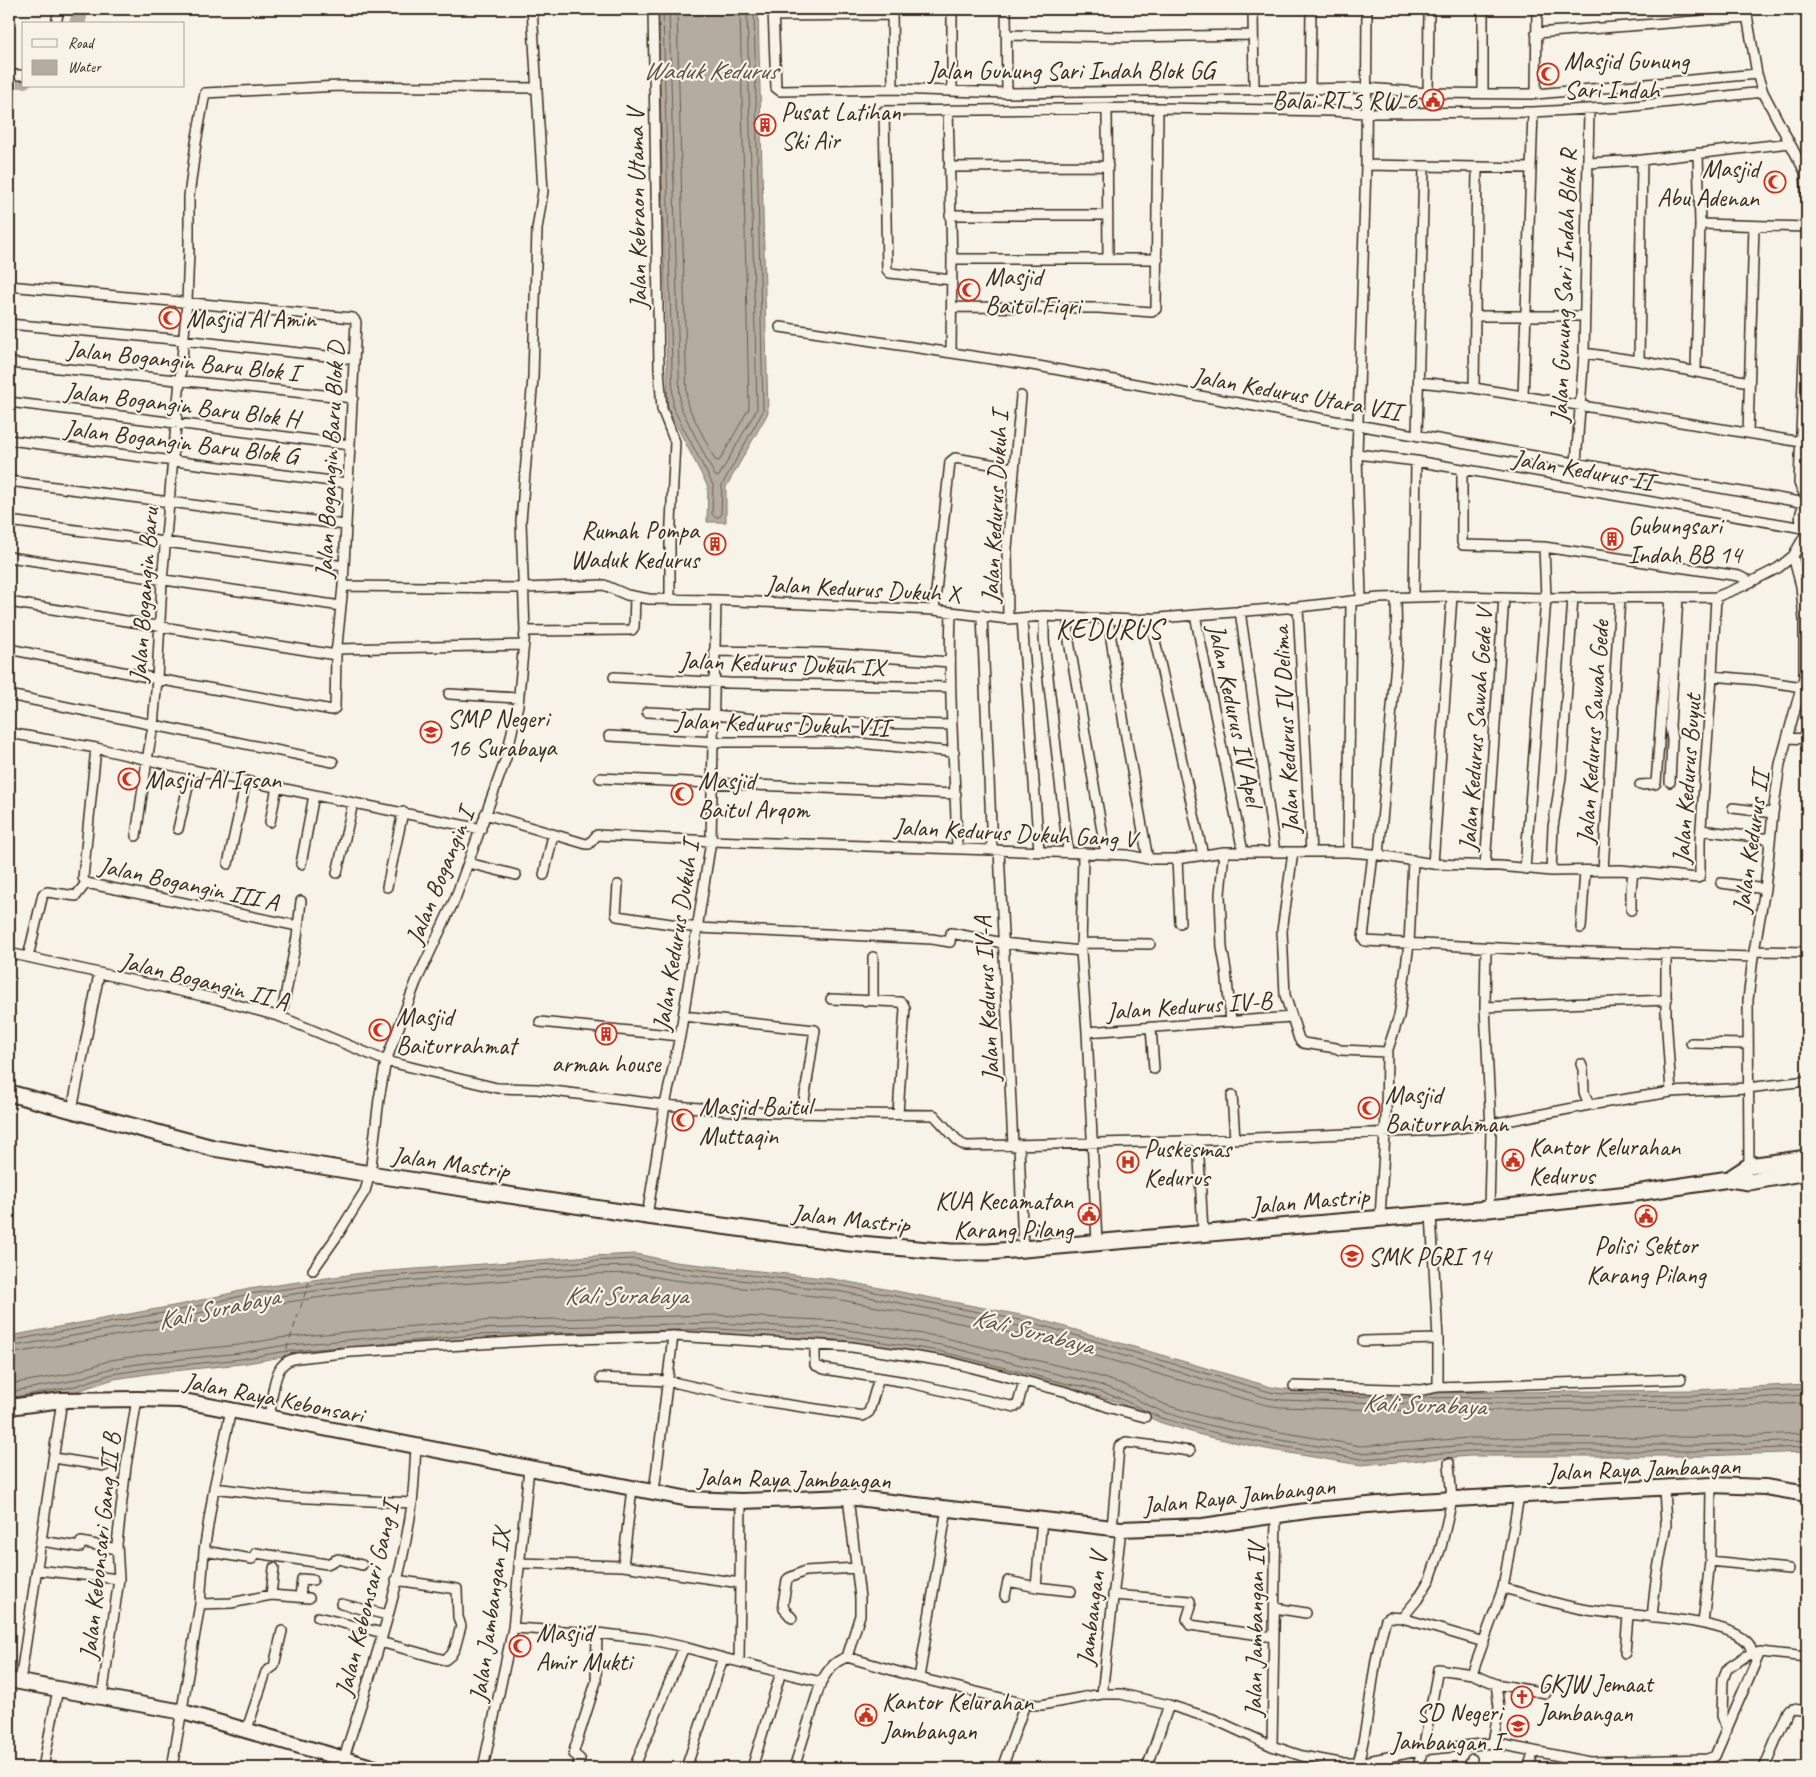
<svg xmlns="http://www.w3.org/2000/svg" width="1816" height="1777" viewBox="0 0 1816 1777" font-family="Caveat,sans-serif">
<rect width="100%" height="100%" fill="#f7f3e8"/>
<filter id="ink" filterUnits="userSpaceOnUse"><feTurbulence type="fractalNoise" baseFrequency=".02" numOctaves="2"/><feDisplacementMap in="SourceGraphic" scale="10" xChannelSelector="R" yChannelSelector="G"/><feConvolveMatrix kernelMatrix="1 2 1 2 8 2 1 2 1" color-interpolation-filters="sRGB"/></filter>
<g filter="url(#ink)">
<path fill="#b4aca0" stroke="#84786c" d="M658,9H758L768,413L726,487V522H707L708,487L668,409Z
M636,1254L675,1262L833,1279L1031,1317L1271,1387L1283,1389L1417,1393L1695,1390L1807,1384V1452L1702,1456H1470L1360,1465L1266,1449L1201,1435L1159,1422L1118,1402L1082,1391L1067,1388L938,1356L839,1340L716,1334L472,1340L282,1357L241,1364L154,1373L114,1379L74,1392L9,1403V1336L184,1304L249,1289L362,1273L592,1256Z"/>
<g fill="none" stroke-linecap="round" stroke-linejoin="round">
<path stroke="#6b5e52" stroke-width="1" d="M663,9L673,408L713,485L712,514L715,517H719L721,515L722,485L763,411L754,9
M669,9L680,406L715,476L717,477L719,476L757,409L747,9
M677,9L687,404L715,460L718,461L720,460L749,408L740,9
M9,1341L185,1309L250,1294L363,1278L592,1261L635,1259L674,1267L833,1284L1030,1322L1270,1392L1282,1394L1417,1398L1695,1395L1807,1389
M363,1346L472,1335L716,1329L839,1335L939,1351L1068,1384L1083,1386L1119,1398L1161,1418L1203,1430L1267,1444L1361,1459L1470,1451H1702L1807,1447
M9,1347L187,1316L252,1300L363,1284L592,1267L635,1266L674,1273L832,1290L1029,1328L1268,1398L1281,1400L1417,1404L1695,1401L1807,1395
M9,1354L188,1323L253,1307L364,1291L593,1274L634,1273L673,1280L831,1298L1027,1336L1266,1405L1280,1407L1417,1411L1695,1408L1807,1403
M9,1384L69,1374L111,1360L151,1354L239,1345L279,1338L471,1321L717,1315L841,1321L942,1337L1088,1373L1125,1385L1166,1405L1206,1417L1269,1430L1361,1446L1469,1438L1702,1437L1807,1433
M9,1392L71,1381L112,1368L152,1362L240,1353L280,1346L471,1329L716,1323L841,1329L941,1345L1069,1377L1085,1380L1121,1392L1163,1412L1204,1424L1268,1438L1361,1453L1470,1445H1702L1807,1441
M9,1398L72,1387L112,1374L153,1368L241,1359L281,1352L341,1347"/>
<path stroke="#b4aca0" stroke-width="16" d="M77,24L81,9
M9,80H24"/>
<path stroke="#5f5145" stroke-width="1" stroke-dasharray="6 5" stroke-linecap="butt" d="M283,1360L312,1273"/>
<g stroke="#3b2a1e" stroke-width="12">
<path id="street" d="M653,9L659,368L662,409L675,442L670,543V598
M773,9L776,88L780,91L893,89L1007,93L1367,88L1428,93L1536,94L1757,74
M892,9L893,89
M1006,9L1007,93
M1253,9L1254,90
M1697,9L1721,19L1747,17
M1746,9L1757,74L1763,92L1805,172L1807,202
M773,16L892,15
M56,24L59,9
M1536,33L1721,19
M1006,35L1124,37L1253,35
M9,75H24
M1310,89L1311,9
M952,90V9
M1428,93L1429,9
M1483,93V9
M1536,94L1537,9
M1107,109L1108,259
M948,110L952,259L951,352
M1588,163L1642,160L1790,143
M1366,165L1531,168
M949,167L1108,166
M950,215H1108
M1700,224L1807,227
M952,259H1158
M952,280L890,273L887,270L884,111L1158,108L1330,111L1366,113L1533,112L1625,107L1763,92
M1807,281L1799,483L1807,500
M9,286L353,318L356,322L343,586L336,655L335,708L332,710L157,679L9,649
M952,307L1098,308L1152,312L1156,309L1158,108
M1474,316H1584
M9,324L183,340L354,359
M780,327L1038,366L1357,425L1806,503
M1584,353L1639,361L1749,382
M1639,361L1642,160
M9,363L353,398
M1696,371L1700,224L1698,153
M1419,382L1474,388L1801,442
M1474,388L1477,168
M1523,397L1533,112
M9,402L350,445
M1748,433L1754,226
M1417,436L1424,167
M9,440L347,483
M1357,454L1416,461L1803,528
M1576,463L1584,353L1589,110
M1462,469V542L1463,545L1544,547L1739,576L1751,582
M9,481L345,525
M9,521L344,566
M1805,530C1798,521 1799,511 1807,502
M9,557L341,606
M343,586L524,588L604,585L627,595L649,599L716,600L934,610L1008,619L1044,616L1134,620L1298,607L1379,598L1452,596L1546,598L1716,597L1743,586L1778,568L1793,556
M1414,597L1416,461
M1361,599L1357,454L1366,165L1367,9
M9,602L336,655
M1298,607L1311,852
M934,610L950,462L955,458L1014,468
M1240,611L1275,852
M951,612C948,691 955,769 957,848
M982,615L992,849
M1195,615L1243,852
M1044,616V639L1049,686L1068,852
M1068,617L1069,641L1106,854
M1150,618L1203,855
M1008,619L1007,548L1021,396
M1022,619L1039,851
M1108,619L1126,737L1148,859
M525,631L632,630L634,627L635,597
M336,649L524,645
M714,651L824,653L950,662
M1712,676L1758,680L1802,687
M614,677L729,683L950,687
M449,694L518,698
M9,695L333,762
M647,712L714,715L765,720L952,725
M9,733L96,748L192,770L481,829
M609,736L714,742H847L954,752
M1788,738L1807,739
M600,778L956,794
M1670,782L1672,740L1670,726L1678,597
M1640,785L1655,784L1656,783L1670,597
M1733,808L1773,813
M485,814L586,844H589L597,835L711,841L1083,853L1127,855L1148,859H1177L1224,852H1348L1373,854L1433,864L1500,866L1551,871L1621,870L1697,878L1700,877V841L1712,676L1716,597
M270,822L277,787
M178,829L192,770
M1701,830L1770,839
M136,836L147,760L153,726L157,679L162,581L187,302L189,251V196L196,143L205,93L339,86L537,88
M999,850L1013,1146
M1224,852L1220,894L1222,948L1226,970L1231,1022
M1293,852L1282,931L1285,995L1299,1039L1303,1043L1336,1048L1340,1050L1387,1052
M1348,852L1351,601
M1083,853L1081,951L1087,1032L1097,1242
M1373,854L1363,938L1365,941L1556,951L1753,957
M1379,855L1397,651L1396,598
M1177,859L1180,923
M468,863L516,875
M228,864L246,781
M301,864L314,795
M1433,864L1452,596
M1485,866L1504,597
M1525,869L1546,598L1544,547
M1603,870L1620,597
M1551,871L1553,827L1561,777L1573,597
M337,873L353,803
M544,875L553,835
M86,883L298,926
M86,883L83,878L96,748
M1721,883L1765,889
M618,885L616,914L617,916L698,928L932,939L950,942L951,933L1003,943L1081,951
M387,887L403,812
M1631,910V891L1633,871
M1581,928L1585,871
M1081,943L1150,944
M1486,948L1485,1007L1491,1130L1489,1209
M1755,951L1807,952
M9,953L216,999L281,1017L386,1061L497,1088L537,1089L665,1105L733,1111L780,1113L934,1115L960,1143L966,1146L1184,1141L1441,1130L1491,1124L1589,1105L1671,1092L1747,1088L1807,1081
M1666,954V1016L1671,1092
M28,957L43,894L47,892L76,896L86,883
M831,999L900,1002L903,1004L905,1008L898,1114
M873,1000V957
M1485,1007L1667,1000
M683,1016L815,1030L802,1114
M281,1017L297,937L301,901
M540,1022L680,1036
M1151,1027L1154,1069
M1087,1032L1292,1017
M1691,1043L1748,1044
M1581,1064L1583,1069L1584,1092L1589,1105
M1232,1095L1235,1139
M72,1110L99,974
M1198,1140L1203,1232
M1019,1145L1023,1249
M1749,1166L1748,1000L1753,957L1765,889L1773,813L1780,764L1804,677V620L1801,586L1793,556L1807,532
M1431,1214L1438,1339V1387L1681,1379
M647,1216L665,1105L680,1036L711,841L716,600
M1380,1218L1386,1117L1387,1052L1399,1016L1402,996L1409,944L1413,860
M313,1270L337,1236L365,1191L370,1174L379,1099L386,1061L416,982L455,899L506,758L518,705L525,631L521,521L533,378L537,229L543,191L532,9
M1363,1341L1438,1339
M815,1345V1365L824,1369L906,1382L1006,1405L1015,1407L1018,1404L1024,1381
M601,1378L668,1381L749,1399L863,1416L869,1412L879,1378
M1294,1386L1422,1390L1438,1387
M269,1418C271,1405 273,1378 281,1367C285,1361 291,1359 298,1358L351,1352L544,1340L674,1336L852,1347L950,1362L1067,1392L1111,1408L1145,1417
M54,1458L105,1466
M214,1488L288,1497L412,1503
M654,1492L673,1336
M1112,1528L1119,1447L1126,1442L1190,1451
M41,1541L80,1547L81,1542L117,1549
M204,1551L252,1559L256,1553L327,1564L338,1559L362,1565
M1710,1561L1789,1569
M518,1563L623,1566L740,1583
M623,1566L632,1488
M37,1570L119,1579
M1036,1587L1042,1519
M1503,1588C1531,1595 1560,1606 1588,1610C1623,1616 1727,1617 1748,1643C1751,1646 1751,1650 1752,1654
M271,1595L274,1568
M1113,1595L1190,1601L1191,1606L1187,1619L1190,1625L1274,1637
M1005,1596L1008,1581L1036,1587L1071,1591
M300,1597L302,1579L313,1580
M200,1604L231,1603L271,1595L309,1598
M341,1604L388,1615
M1275,1608L1306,1613
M318,1617L383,1633
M1652,1617L1656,1580L1666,1525L1664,1488
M792,1618L784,1609L783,1604L787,1580L789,1578L805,1571L857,1568
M1402,1618L1417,1600L1430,1579L1441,1547L1452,1500L1449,1463
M1703,1623L1710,1561L1711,1485
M513,1628L597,1633L648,1639L684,1647L723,1658L821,1682
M380,1642L445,1660L451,1655L455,1648L461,1626L458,1617L457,1589L396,1580
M1625,1653L1628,1615
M847,1657L919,1678L1025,1704L1041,1705L1102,1694H1121L1169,1705L1213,1719L1272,1746L1302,1756L1340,1763H1358L1423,1750L1493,1743L1590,1762L1707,1759L1715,1756L1760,1652
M847,1657L860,1615V1598L848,1497
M739,1662L741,1501
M1472,1674L1503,1588L1519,1496
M919,1678L947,1508
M20,1682L62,1400
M1496,1684L1546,1693
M1102,1694L1121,1529
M102,1697L119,1579L117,1544L126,1466L137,1399
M247,1729L266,1672L274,1666L282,1631
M1727,1730L1722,1716L1723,1679L1727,1669L1746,1656L1760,1652L1807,1657
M1272,1746L1276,1515
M344,1758C370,1675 400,1591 412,1504C414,1485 415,1465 416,1446
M1358,1763C1371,1716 1371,1666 1386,1619L1389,1617L1402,1618L1484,1642
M43,1768L58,1689
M172,1768L200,1604L204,1551L214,1488L231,1410
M483,1768L513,1628L529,1468
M577,1768L580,1759L574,1754V1751L596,1682L597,1633
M634,1768L684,1647
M686,1768L723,1658
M752,1768L781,1672
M794,1768L821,1682C828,1670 833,1662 847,1657
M1002,1768L1025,1704
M1147,1768L1169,1705
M1417,1768L1423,1750L1438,1669L1472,1674L1496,1684L1499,1707L1493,1743
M1468,1768L1472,1759
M1528,1768L1534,1751
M1764,1768L1788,1711L1792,1709L1807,1711"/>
</g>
<g stroke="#3b2a1e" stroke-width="18">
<path id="secondary" d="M9,1407L62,1400L137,1399L179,1400L689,1499L741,1501L848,1497L1121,1529L1203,1526L1313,1510L1401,1502L1711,1485L1765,1487L1807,1494
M9,1680L183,1712L375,1768"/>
</g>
<g stroke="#3b2a1e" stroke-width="19">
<path id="primary" d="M9,1093L213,1148L370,1174L647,1216L849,1243L951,1252H988L1489,1209L1629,1194L1729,1179L1749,1182L1807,1172
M1729,1179L1749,1166L1807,1158"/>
</g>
<use href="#street" stroke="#f7f3e8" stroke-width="9"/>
<use href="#secondary" stroke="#f7f3e8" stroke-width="14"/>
<use href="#primary" stroke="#f7f3e8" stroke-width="15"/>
</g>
</g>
<defs>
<g id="mosque-ring" transform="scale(1.125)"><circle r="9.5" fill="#f7f3e8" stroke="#c8321e" stroke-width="1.5"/><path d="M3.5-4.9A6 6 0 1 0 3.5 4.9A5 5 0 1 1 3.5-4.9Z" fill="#c8321e"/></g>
<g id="civic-ring" transform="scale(1.125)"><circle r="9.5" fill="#f7f3e8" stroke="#c8321e" stroke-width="1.5"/><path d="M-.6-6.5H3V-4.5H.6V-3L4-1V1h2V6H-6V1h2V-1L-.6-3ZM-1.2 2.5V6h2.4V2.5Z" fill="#c8321e"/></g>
<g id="building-ring" transform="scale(1.125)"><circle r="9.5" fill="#f7f3e8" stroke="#c8321e" stroke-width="1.5"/><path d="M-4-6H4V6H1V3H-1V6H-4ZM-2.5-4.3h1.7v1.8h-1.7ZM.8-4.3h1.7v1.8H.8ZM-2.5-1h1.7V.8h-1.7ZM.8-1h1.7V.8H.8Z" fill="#c8321e"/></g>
<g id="school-ring" transform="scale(1.125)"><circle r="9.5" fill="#f7f3e8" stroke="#c8321e" stroke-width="1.5"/><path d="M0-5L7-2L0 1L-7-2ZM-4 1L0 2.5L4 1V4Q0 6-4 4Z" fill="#c8321e"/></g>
<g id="hospital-ring" transform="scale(1.125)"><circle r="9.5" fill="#f7f3e8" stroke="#c8321e" stroke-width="1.5"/><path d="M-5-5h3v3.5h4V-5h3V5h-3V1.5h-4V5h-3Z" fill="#c8321e"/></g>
<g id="church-ring" transform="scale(1.125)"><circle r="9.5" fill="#f7f3e8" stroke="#c8321e" stroke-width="1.5"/><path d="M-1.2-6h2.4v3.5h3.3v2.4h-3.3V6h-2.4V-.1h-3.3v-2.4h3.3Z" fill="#c8321e"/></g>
</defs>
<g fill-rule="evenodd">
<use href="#mosque-ring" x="1548" y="74"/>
<use href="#civic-ring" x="1433" y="100"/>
<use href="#building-ring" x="765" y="125"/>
<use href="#mosque-ring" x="1775" y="182"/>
<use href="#mosque-ring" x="969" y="290"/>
<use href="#mosque-ring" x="170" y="318"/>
<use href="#building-ring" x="1612" y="539"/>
<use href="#building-ring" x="715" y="544"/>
<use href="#school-ring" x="431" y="732"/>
<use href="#mosque-ring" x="129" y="779"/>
<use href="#mosque-ring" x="682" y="794"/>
<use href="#mosque-ring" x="380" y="1030"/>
<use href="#building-ring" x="606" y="1034"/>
<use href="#mosque-ring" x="1369" y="1108"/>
<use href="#mosque-ring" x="683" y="1120"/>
<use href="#civic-ring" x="1513" y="1160"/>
<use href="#hospital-ring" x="1128" y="1162"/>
<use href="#civic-ring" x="1089" y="1214"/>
<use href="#civic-ring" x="1646" y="1216"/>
<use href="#school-ring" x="1352" y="1256"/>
<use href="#mosque-ring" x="520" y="1646"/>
<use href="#church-ring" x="1522" y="1697"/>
<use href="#civic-ring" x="866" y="1715"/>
<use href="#school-ring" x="1518" y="1726"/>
</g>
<g text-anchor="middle" stroke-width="4.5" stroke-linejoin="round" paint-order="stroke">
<g font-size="25" fill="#3b2a1e" stroke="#f7f3e8" text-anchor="start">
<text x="1564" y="69">Masjid Gunung<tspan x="1564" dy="29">Sari Indah</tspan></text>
<text x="1417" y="109" text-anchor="end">Balai RT 5 RW 6</text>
<text x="781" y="120">Pusat Latihan<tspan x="781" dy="29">Ski Air</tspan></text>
<text x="1759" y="177" text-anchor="end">Masjid<tspan x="1759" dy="29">Abu Adenan</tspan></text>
<text x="985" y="285">Masjid<tspan x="985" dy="29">Baitul Fiqri</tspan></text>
<text x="186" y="327">Masjid Al Amin</text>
<text x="1628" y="534">Gubungsari<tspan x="1628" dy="29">Indah BB 14</tspan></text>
<text x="699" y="539" text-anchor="end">Rumah Pompa<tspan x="699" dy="29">Waduk Kedurus</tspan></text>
<text x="447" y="727">SMP Negeri<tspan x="447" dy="29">16 Surabaya</tspan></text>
<text x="145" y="788">Masjid Al Iqsan</text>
<text x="698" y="789">Masjid<tspan x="698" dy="29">Baitul Arqom</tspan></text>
<text x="396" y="1025">Masjid<tspan x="396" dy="29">Baiturrahmat</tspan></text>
<text x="606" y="1072" text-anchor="middle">arman house</text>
<text x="1385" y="1103">Masjid<tspan x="1385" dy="29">Baiturrahman</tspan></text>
<text x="699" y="1115">Masjid Baitul<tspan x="699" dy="29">Muttaqin</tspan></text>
<text x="1529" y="1155">Kantor Kelurahan<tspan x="1529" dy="29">Kedurus</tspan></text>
<text x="1144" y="1157">Puskesmas<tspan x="1144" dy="29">Kedurus</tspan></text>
<text x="1073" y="1209" text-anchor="end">KUA Kecamatan<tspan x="1073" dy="29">Karang Pilang</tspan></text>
<text x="1646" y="1254" text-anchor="middle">Polisi Sektor<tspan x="1646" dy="29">Karang Pilang</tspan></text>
<text x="1368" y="1265">SMK PGRI 14</text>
<text x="536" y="1641">Masjid<tspan x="536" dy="29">Amir Mukti</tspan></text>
<text x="1538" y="1692">GKJW Jemaat<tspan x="1538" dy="29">Jambangan</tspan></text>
<text x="882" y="1710">Kantor Kelurahan<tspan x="882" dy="29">Jambangan</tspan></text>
<text x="1502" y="1721" text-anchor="end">SD Negeri<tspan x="1502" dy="29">Jambangan I</tspan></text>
</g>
<g font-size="25" fill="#3b2a1e" stroke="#f7f3e8">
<text x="1071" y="79">Jalan Gunung Sari Indah Blok GG</text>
<text transform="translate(636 209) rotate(-91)" y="9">Jalan Kebraon Utama V</text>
<text transform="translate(1563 286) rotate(-88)" y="9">Jalan Gunung Sari Indah Blok R</text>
<text transform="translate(183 360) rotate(6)" y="9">Jalan Bogangin Baru Blok I</text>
<text transform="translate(1297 393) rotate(10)" y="9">Jalan Kedurus Utara VII</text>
<text transform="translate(182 404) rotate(7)" y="9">Jalan Bogangin Baru Blok H</text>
<text transform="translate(181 441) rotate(7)" y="9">Jalan Bogangin Baru Blok G</text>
<text transform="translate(329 460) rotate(-87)" y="9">Jalan Bogangin Baru Blok D</text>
<text transform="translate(1583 469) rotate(10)" y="9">Jalan Kedurus II</text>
<text transform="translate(994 507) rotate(-87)" y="9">Jalan Kedurus Dukuh I</text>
<text transform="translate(863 588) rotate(3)" y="9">Jalan Kedurus Dukuh X</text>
<text transform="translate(143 595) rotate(-86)" y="9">Jalan Bogangin Baru</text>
<text transform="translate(782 663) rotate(2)" y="9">Jalan Kedurus Dukuh IX</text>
<text transform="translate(1236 715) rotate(78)" y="9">Jalan Kedurus IV Apel</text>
<text transform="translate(782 723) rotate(2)" y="9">Jalan Kedurus Dukuh VII</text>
<text transform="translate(1285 730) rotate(-93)" y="9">Jalan Kedurus IV Delima</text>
<text transform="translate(1475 730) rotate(-86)" y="9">Jalan Kedurus Sawah Gede V</text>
<text transform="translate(1592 732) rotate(-86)" y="9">Jalan Kedurus Sawah Gede</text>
<text transform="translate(1686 779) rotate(-86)" y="9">Jalan Kedurus Buyut</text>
<text transform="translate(1015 832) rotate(3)" y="9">Jalan Kedurus Dukuh Gang V</text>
<text transform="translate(1750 842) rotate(-82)" y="9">Jalan Kedurus II</text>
<text transform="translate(439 876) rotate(-68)" y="9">Jalan Bogangin I</text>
<text transform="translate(189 883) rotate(12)" y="9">Jalan Bogangin III A</text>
<text transform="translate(675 936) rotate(-81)" y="9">Jalan Kedurus Dukuh I</text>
<text transform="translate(205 980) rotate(14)" y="9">Jalan Bogangin II A</text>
<text transform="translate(986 999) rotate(-93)" y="9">Jalan Kedurus IV-A</text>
<text transform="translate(1189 1005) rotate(-4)" y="9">Jalan Kedurus IV-B</text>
<text transform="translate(451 1162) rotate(8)" y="9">Jalan Mastrip</text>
<text transform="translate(1310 1200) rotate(-5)" y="9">Jalan Mastrip</text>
<text transform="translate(851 1218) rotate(6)" y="9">Jalan Mastrip</text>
<text transform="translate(274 1397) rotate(11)" y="9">Jalan Raya Kebonsari</text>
<text transform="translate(1644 1468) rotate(-2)" y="9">Jalan Raya Jambangan</text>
<text transform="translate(794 1478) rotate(1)" y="9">Jalan Raya Jambangan</text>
<text transform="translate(1239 1495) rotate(-6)" y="9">Jalan Raya Jambangan</text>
<text transform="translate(99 1546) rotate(-84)" y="9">Jalan Kebonsari Gang II B</text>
<text transform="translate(366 1599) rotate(-76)" y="9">Jalan Kebonsari Gang I</text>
<text transform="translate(1091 1609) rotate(-83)" y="9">Jambangan V</text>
<text transform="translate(489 1615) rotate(-82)" y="9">Jalan Jambangan IX</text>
<text transform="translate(1254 1630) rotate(-89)" y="9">Jalan Jambangan IV</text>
</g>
<g font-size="26" font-style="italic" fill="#5f5145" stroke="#f7f3e8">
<text x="710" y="79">Waduk Kedurus</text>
<text x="626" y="1304">Kali Surabaya</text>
<text transform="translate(218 1308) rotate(-12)" y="9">Kali Surabaya</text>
<text transform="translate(1033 1331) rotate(14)" y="9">Kali Surabaya</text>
<text transform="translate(1424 1404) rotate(2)" y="9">Kali Surabaya</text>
</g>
<g font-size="28" letter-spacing="1" fill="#3b2a1e" stroke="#f7f3e8">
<text x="1109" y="638">KEDURUS</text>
</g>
</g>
<rect width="1816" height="1777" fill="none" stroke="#f7f3e8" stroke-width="30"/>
<rect x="15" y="15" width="1786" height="1747" fill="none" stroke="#3b2a1e" stroke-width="2" filter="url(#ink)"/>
<rect x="22" y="22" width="162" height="65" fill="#f7f3e8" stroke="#aca397"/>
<rect x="32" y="39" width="25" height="8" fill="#f7f3e8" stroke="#aca397"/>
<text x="68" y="48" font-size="15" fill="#3b2a1e">Road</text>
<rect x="32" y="60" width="25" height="15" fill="#b4aca0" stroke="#aca397"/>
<text x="68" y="72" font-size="15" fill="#3b2a1e">Water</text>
</svg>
